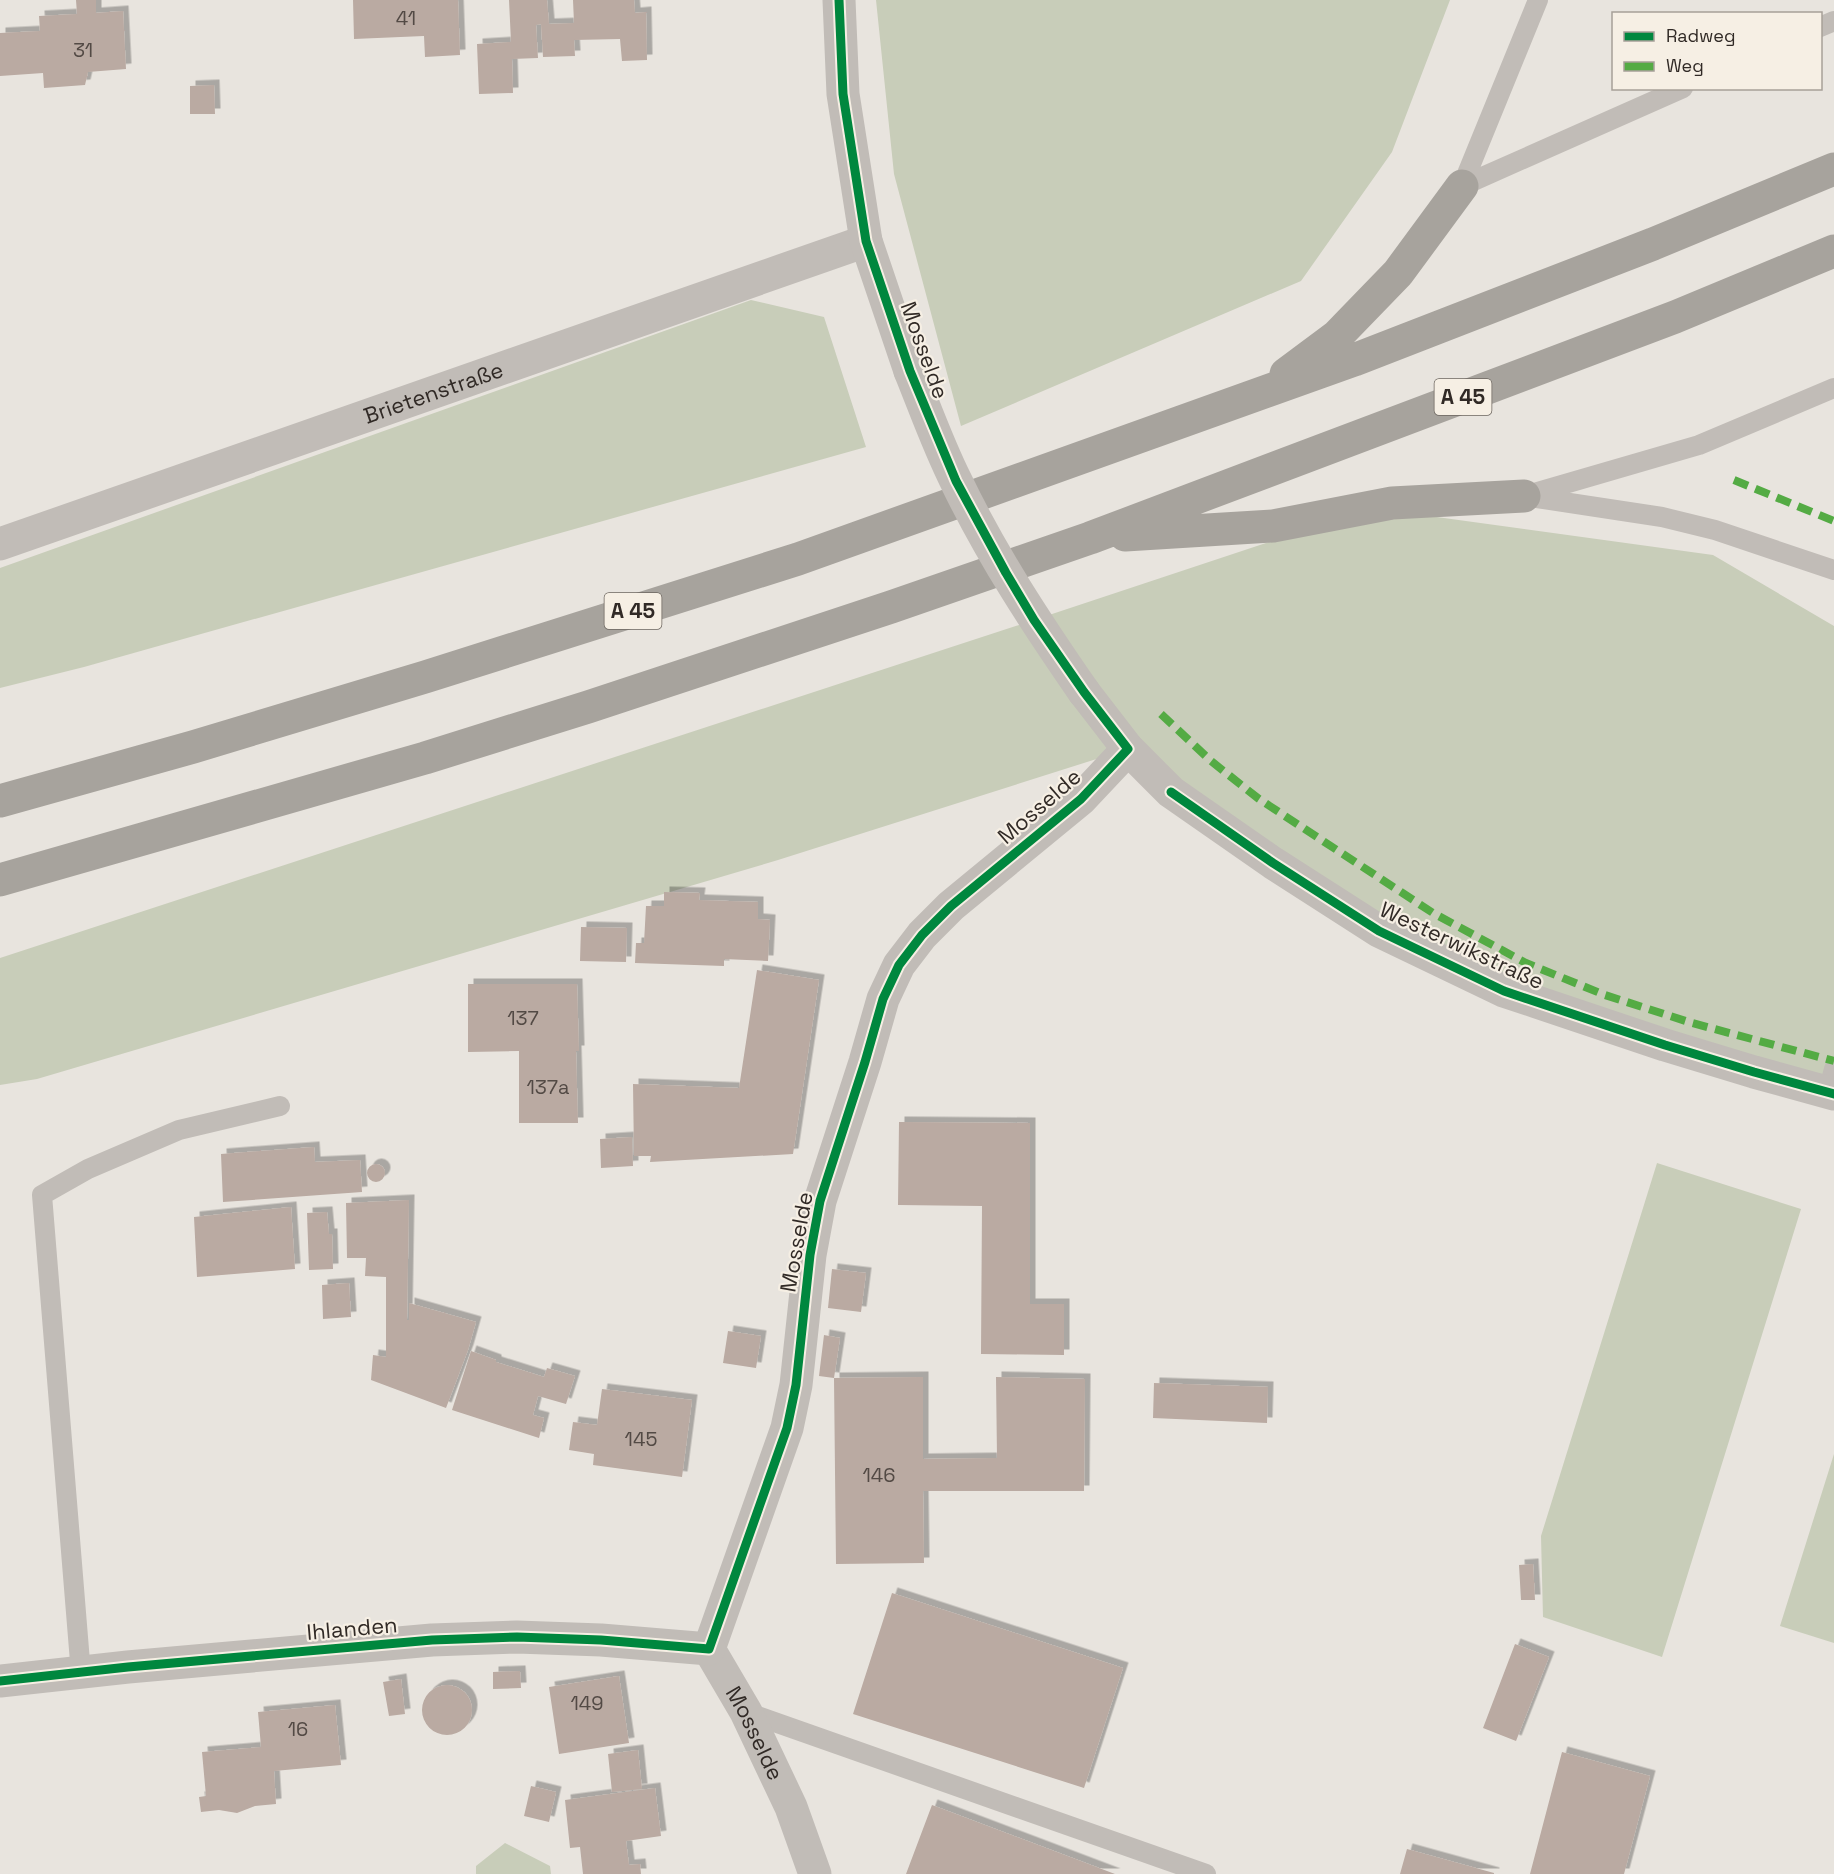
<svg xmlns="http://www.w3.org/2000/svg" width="1834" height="1874" viewBox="0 0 1834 1874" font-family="'Space Grotesk',sans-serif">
<defs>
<filter id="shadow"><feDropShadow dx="5.5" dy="-5.5" stdDeviation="0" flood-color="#0004"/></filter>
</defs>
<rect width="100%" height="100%" fill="#e8e4de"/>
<path fill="#c8cdb9" d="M876,0H1450L1392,152L1301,281L961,426L894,174Z
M751,300L824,317L866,447L84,667L0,688V568Z
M1371,508L1713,555L1834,626V1094L1379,931L1128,749L778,860L37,1079L0,1085V958L1034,620Z
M1657,1163L1801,1209L1662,1657L1543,1617L1541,1536Z
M1834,1454V1643L1780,1626Z
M505,1843L550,1866L551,1874H476V1866Z"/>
<path fill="#baaaa2" filter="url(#shadow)" d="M76,0H96V13L123,11L126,69L88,72L85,85L44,88L43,73L0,76V33L40,31L39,16L77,14Z
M353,0H458L460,55L425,57L424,36L354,39Z
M509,0H547L549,24L574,23L573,0H634L635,13L646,12L647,60L622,61L620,39L574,40L575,56L543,57L541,24L536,25L538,58L512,59L513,93L479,94L477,44L511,42Z
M214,85L215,114H190V86Z
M664,892L700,893L699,900L758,902V919L770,920L768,961L724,959V966L635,963L636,943H644L646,906H664Z
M581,927L627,928L626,962L580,961Z
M757,970L819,980L793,1154L650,1162L651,1156H634L633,1084L739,1088Z
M468,984H577L579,1051H576L578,1123H519V1051L468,1052Z
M899,1122L1030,1123V1304H1064V1355L981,1354L982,1206L898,1205Z
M632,1137L633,1166L601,1168L600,1139Z
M314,1147L315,1162L360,1160L362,1192L223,1202L221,1154Z
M367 1173a9 9 0 1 1 18 0a9 9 0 1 1-18 0Z
M409,1200L407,1320H409V1303L476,1322L468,1350L446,1408L371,1380L373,1355L386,1357V1277L365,1276L366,1258H347L346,1203Z
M291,1207L295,1269L197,1277L194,1217Z
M327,1212L329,1234H332L333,1269L309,1270L307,1213Z
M832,1269L866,1273L861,1312L828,1308Z
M349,1283L351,1317L323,1319L322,1285Z
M728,1331L761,1336L756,1368L723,1363Z
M824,1335L840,1338L834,1378L819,1376Z
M471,1351L496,1360V1362L544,1377L547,1368L575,1376L566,1404L538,1396L533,1415L544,1418L539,1438L452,1410Z
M923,1377V1459L997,1458L996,1377L1085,1379L1084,1491H923L924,1563L836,1564L834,1378Z
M1154,1383L1268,1387L1267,1423L1153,1418Z
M602,1389L692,1400L682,1477L593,1465L594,1454L569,1450L573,1422L597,1425Z
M1533,1564L1535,1600H1521L1519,1565Z
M892,1593L1123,1668L1084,1788L853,1714Z
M1515,1644L1549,1657L1516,1741L1483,1728Z
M520,1671L521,1688L493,1689V1672Z
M619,1676L629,1743L559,1754L549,1687Z
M401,1679L405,1714L389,1716L383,1682Z
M422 1710a25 25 0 1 1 50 0a25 25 0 1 1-50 0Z
M335,1705L341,1765L274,1771L276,1804L255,1806L237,1813L219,1810L201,1812L199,1797L206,1796L202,1752L261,1747L258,1712Z
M638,1750L642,1789L612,1792L608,1754Z
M1562,1752L1650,1776L1624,1874H1530Z
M531,1786L556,1792L549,1822L524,1816Z
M655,1788L661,1836L626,1841L629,1865L640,1864L641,1874H583L580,1847L570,1848L565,1800Z
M932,1805L1115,1874H906Z
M1407,1849L1494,1873V1874H1400Z"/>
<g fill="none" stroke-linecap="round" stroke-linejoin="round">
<path stroke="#c1bcb7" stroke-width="20" d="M1820,27L1834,21
M1462,186L1683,88
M1462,186L1538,0
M1524,496L1699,445L1834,388
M1530,497L1662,517L1715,530L1834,570
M1828,1092L1834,1069
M81,1674L42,1195L88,1169L179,1130L280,1106
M746,1712L1206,1874"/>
<g stroke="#c1bcb7" stroke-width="33">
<path id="s1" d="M0,544L866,241"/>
<path d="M709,1649L787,1428L796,1385L810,1255L820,1201L865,1062L883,999L899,965L922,935L951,906L1081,799L1128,749"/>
<path id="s2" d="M709,1649L746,1712L791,1807L815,1874"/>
<path d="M0,1681L128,1667L432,1640L517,1637L601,1640L709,1649"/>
</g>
<path stroke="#c1bcb7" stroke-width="33" d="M839,0L843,94L866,241L910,371
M1084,692L1128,749L1171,792L1273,863L1379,931L1504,991L1665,1045L1754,1072L1834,1094"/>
<path stroke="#a7a39d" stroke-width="33" d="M1286,374L1337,336L1398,273L1462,186
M1125,535L1273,526L1392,503L1524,496
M0,801L193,747L425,677L798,559L1354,360L1653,244L1834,169
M0,880L425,758L588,707L891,607L1090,538L1675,317L1834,251"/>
<path stroke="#c1bcb7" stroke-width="33" d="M910,371C925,408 938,445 956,481C992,556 1037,624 1084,692"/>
<path stroke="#54ab44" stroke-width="8" stroke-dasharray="15 8" stroke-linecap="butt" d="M1734,480L1834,521
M1161,714L1211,761L1259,799L1433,913L1526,963L1605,995L1692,1023L1834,1061"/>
<g stroke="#f6efe4" stroke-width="13">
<path id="cycleway" d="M1171,792L1273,863L1379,931L1504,991L1665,1045L1754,1072L1834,1094
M0,1681L128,1667L432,1640L517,1637L601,1640L709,1649L787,1428L796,1385L810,1255L820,1201L865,1062L883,999L899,965L922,935L951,906L1081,799L1128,749L1084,692L1034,620L1006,573L956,481L910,371L866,241L843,94L839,0"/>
</g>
<use href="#cycleway" stroke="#00873e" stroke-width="9"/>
</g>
<g text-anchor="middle" stroke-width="4.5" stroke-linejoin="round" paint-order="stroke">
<g font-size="20" fill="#534a45">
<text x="406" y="25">41</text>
<text x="83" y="57">31</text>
<text x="523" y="1025">137</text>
<text x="548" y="1094">137a</text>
<text x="641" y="1446">145</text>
<text x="879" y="1482">146</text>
<text x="587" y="1710">149</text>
<text x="298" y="1736">16</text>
</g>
<g fill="#f6efe4" stroke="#6c655f" stroke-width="1.5">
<rect x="1434.5" y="379" width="57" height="36" rx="4.5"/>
<rect x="604.5" y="593" width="57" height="36" rx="4.5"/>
</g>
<g font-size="21" font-weight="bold" fill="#312a26">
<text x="1463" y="404">A 45</text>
<text x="633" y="618">A 45</text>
</g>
<g font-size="22" fill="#312a26" stroke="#f6efe4">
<text transform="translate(925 350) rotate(70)" y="8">Mosselde</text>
<text dy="8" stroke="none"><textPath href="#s1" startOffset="459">Brietenstraße</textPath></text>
<text transform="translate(1039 806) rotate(-41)" y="8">Mosselde</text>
<text transform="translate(1462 945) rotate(25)" y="8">Westerwikstraße</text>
<text transform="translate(796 1242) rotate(-80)" y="8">Mosselde</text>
<text transform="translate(352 1628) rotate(-5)" y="8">Ihlanden</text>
<text dy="8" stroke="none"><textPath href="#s2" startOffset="96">Mosselde</textPath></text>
</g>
</g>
<rect x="1612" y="12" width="210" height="78" fill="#f6efe4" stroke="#a7a098" stroke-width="1.5"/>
<rect x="1624" y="32" width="30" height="9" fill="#00873e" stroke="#a7a098" stroke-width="1.5"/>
<text x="1666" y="42" font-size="18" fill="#312a26">Radweg</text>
<rect x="1624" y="62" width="30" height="9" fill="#54ab44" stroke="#a7a098" stroke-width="1.5"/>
<text x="1666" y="72" font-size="18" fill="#312a26">Weg</text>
</svg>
